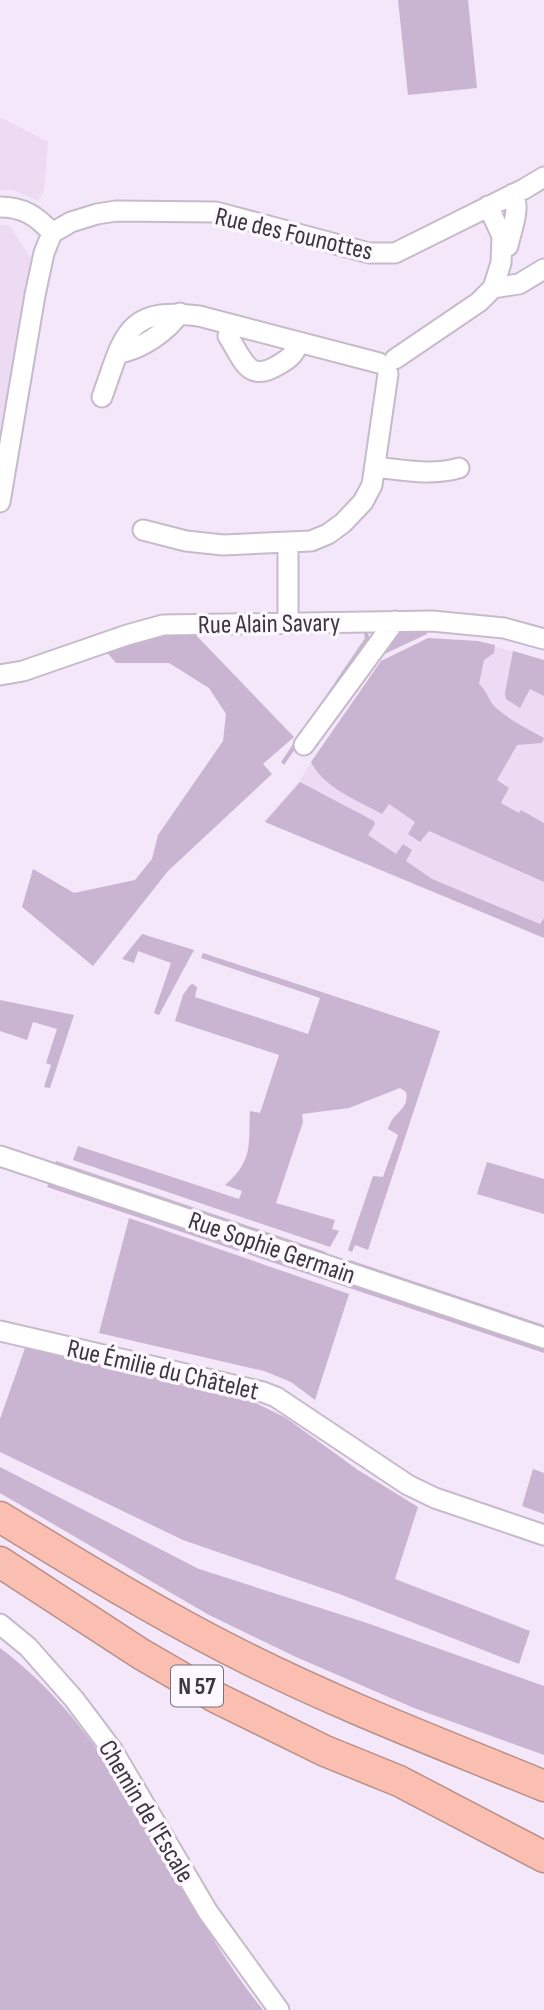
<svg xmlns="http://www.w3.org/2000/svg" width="544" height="2010" viewBox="0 0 544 2010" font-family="'Sofia Sans Condensed',sans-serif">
<rect width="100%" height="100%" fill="#f4e7f9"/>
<path fill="#eddbf4" d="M0,117L48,142L44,191L38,201L13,190H0Z
M0,225H9L31,258L0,450Z
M478,642L544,660V937L264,821L300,781L311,762Z"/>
<path fill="#c9b4d1" d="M398,0H468L477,88L408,95Z
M363,629H367L370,641L284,765L281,762L365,638Z
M412,629H427V634L376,658L309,755L307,754L392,636Z
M192,631L294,737L263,764L272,774L168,871L93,966L22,907L33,869L74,893L135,880L152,859L158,835L223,741L226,714L209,688L169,663H116L104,649L153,635Z
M428,638L478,641L495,645L494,653L484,660L479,684C487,691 488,699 495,707C509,720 528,729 544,738L542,743L517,745L497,780L509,788L501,803L519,813L521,810L544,823V882L429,831L420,842L408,834L415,822L389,804L382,814C357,800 324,788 311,762L381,661Z
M513,651L544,660V696L530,689L520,708L506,699L505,693Z
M300,782L374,821L375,824L368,835L396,854L403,844L412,850L406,861L432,879L540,924L544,918V938L265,822Z
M142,934L194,950L159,1015L154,1013L171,963L138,951L134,963L122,959Z
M203,953L440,1031L368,1250L355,1245L352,1252L348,1250L373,1176L383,1177L398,1135L388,1129C392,1112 410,1110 406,1092L400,1088L349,1108L302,1114L303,1122L276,1203L335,1220L332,1229L339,1231L330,1247L73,1160L78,1146L239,1199L242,1191L225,1185C254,1160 248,1145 250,1111L260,1113L279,1055L175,1021L183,995L190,985L193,984L197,987L195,997L308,1034L320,998L201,958Z
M0,1000L74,1015L50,1088L44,1087L51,1065L46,1063L57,1029L33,1022L27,1040L0,1031Z
M56,1161L326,1252L325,1257L54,1166Z
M487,1162L544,1179V1214L477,1194Z
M49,1182L544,1346V1353L47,1187Z
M129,1218L349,1294L315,1400L291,1382L264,1371L99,1333Z
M350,1260L544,1325V1330L349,1264Z
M25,1348L256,1403L286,1418L358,1470L418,1507L395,1579L530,1631L519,1664L342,1595L183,1540L0,1452V1419Z
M0,1467L199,1569L367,1623L544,1686V1755L414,1708L296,1657L209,1615L0,1493Z
M533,1469L544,1473V1514L522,1506Z
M0,1648C122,1738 170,1894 263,2010H0Z"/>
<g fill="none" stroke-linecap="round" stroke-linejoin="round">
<g stroke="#c6bacb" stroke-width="23">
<path id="minor" d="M0,207C23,207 37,216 52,233
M508,246C511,230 521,209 513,194
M493,288L519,284L544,269
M231,325L228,336C244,361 248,384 280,364C290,358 295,354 298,343
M118,353C140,350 167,332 180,313
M395,359L479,302L493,288L501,263L502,236L488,206
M102,397C124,337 124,306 199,316L379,363
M375,467C403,470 432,476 459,468
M0,502L35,295L44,253L52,233L71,222L97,214L116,211L216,212L369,253H395L524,189L544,177
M143,530L186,541L223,545L311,541L328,534L343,523L363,502L372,485L388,374
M288,543V621
M0,675L23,671L127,635L163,625L432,621L504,628L544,639
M304,745L395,621
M0,1156L544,1338
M0,1331L263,1392L276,1397L408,1485L435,1498L544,1535
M0,1624L28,1647L74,1699L113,1751L208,1912L279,2010"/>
</g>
<g stroke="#b88f88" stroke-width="33">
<path id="highway" d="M0,1517C79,1565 158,1614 240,1655C339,1705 442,1744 544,1786
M0,1562L141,1654L217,1698L325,1751L399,1781L544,1857"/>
</g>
<use href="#minor" stroke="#fff" stroke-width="19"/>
<use href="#highway" stroke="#fabfb0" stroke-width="30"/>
</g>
<g text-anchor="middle" stroke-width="7" stroke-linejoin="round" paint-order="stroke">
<rect fill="#fdf7ff" stroke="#767178" stroke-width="2" x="171" y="1665.5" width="52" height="41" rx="5"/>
<g font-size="24" font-weight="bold" fill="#3c373e">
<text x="197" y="1694">N 57</text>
</g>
<g font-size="26" fill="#3c373e" stroke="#fdf7ff">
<text transform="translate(294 233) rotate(13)" y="9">Rue des Founottes</text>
<text transform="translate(269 623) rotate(-1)" y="9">Rue Alain Savary</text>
<text transform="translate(272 1247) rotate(19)" y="9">Rue Sophie Germain</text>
<text transform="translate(163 1369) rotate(13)" y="9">Rue Émilie du Châtelet</text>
<text transform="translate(147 1811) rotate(59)" y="9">Chemin de l'Escale</text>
</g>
</g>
</svg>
